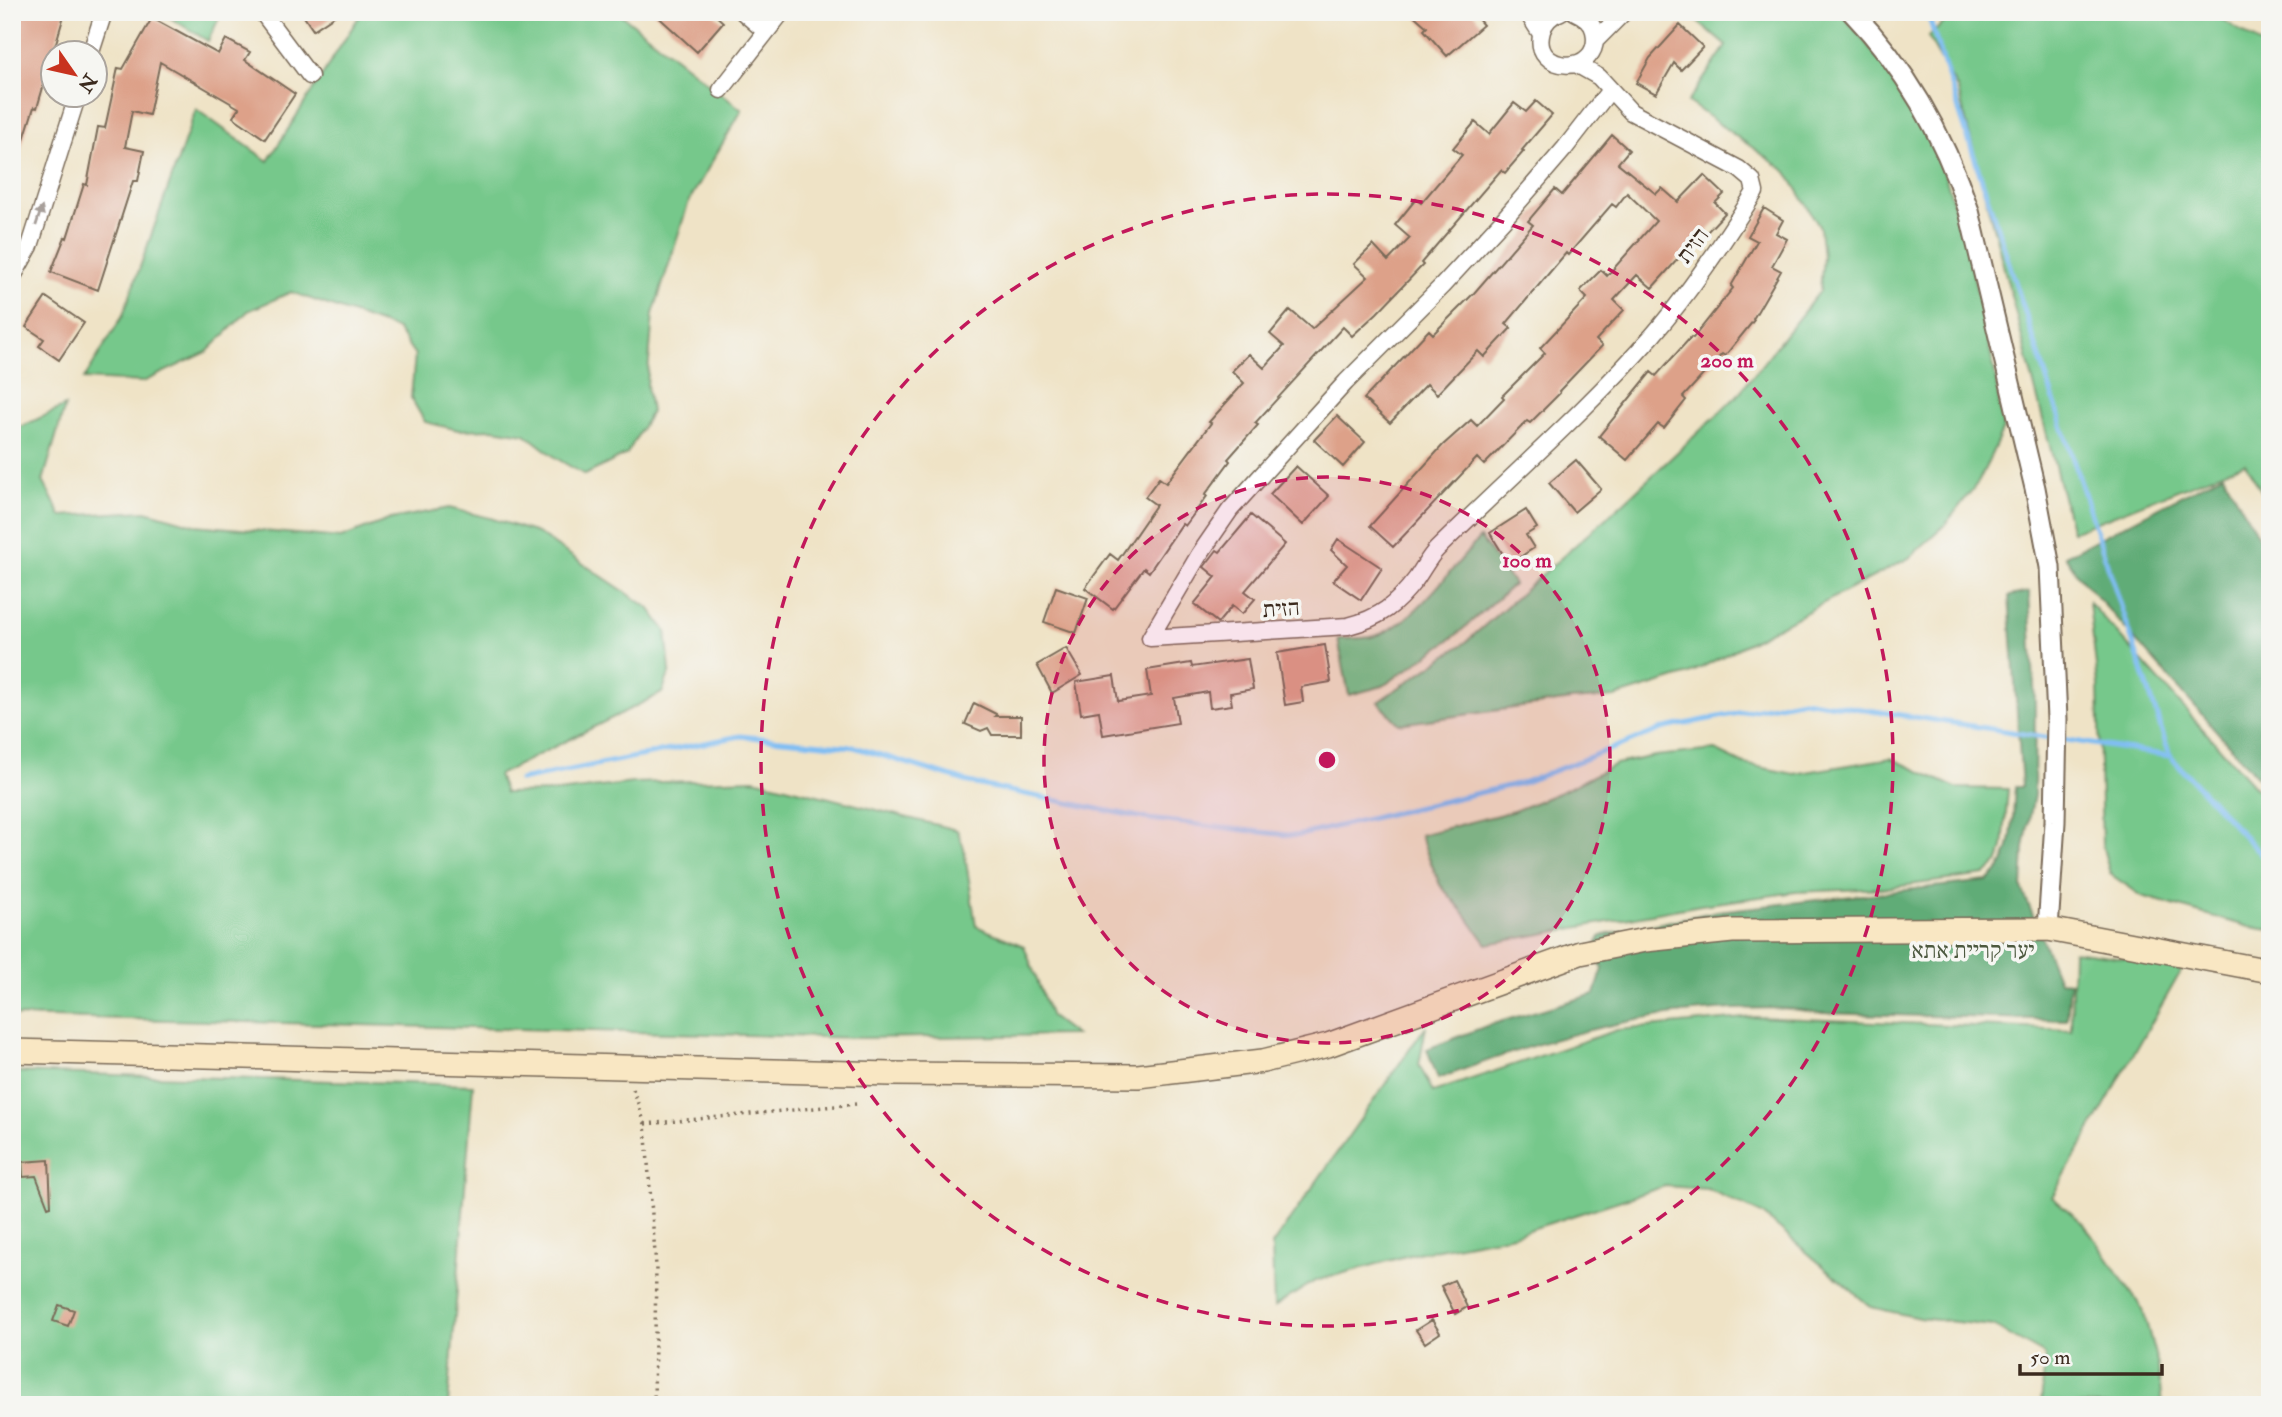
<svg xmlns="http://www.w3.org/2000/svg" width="2282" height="1417" viewBox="0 0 2282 1417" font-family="'IM FELL Double Pica','Frank Ruhl Libre',serif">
<rect width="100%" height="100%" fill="#f6f6f2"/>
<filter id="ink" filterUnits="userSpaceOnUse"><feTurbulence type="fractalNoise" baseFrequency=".0143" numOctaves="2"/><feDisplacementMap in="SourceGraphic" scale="14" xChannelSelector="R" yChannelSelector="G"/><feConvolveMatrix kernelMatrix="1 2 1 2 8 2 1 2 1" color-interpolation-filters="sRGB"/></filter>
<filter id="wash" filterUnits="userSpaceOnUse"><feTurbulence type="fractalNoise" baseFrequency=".00686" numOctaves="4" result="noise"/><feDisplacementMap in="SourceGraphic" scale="28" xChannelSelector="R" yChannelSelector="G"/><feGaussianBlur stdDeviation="1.57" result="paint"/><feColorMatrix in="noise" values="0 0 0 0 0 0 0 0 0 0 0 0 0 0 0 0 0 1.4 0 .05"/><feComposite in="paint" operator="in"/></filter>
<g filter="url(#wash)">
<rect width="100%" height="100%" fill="#efe3c6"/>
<path fill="#76c88b" stroke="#587954" stroke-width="2" d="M161,12H222L208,41Z
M362,12H618L742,110L689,201L653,314L647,385L651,412L627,454L585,475L556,458L525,434L493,429L458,430L425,422L411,398L415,355L397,329L291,292L248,311L207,352L143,382L84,379L123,315L196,109L268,161Z
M1686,12H1841L1891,74L1940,160L1967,246L1994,368L2003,429L1979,481L1944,526L1909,558L1689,674L1615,697L1571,700L1399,724L1378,702L1466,642L1623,503L1736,397L1820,291L1823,257L1820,228L1787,172L1688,102L1726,46Z
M1956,12H2211L2270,50V506L2245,463L2072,532L1958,90L1928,37Z
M65,406L43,481L61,516L146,511L195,525L341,538L391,519L449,508L490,518L537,533L649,608L666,631L670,671L662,693L498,775L505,793L558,792L633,783L754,779L957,830L964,848L976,926L1024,946L1051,1017L1075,1035L862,1038L12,1016V427L23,426Z
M1480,538L1514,584L1455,636L1383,686L1349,695L1338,639C1348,638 1360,639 1371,637C1412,628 1451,568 1480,538Z
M2089,602L2270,804V930L2249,927L2142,896L2110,874L2102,844L2098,685Z
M1715,750L1744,764L1794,774L1891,758L1956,788L2008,789L2003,848L1997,864L1985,875L1886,888L1796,892L1701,905L1487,944L1461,909L1440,885L1420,835L1514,811L1563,791L1616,764L1655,756Z
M2073,951L2184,966L2052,1197L2084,1224L2143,1310L2158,1366L2162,1405H2041L2045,1355L1993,1326L1919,1318L1871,1307L1762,1214L1708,1189L1665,1186L1513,1235L1417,1253L1315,1281L1274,1307L1272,1245L1426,1026L1419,1065L1433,1092L1617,1030L1755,1017L2071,1030Z
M12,1072L473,1085L448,1405H12Z"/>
<path fill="#60ac77" stroke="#4e6b4a" stroke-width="2" d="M2223,474L2270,557V791L2080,578L2065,556Z
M2029,592L2035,704L2034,795L2024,848L2022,888L2059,981L2070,982L2067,1020L1819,1013C1791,1007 1764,1008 1734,1009C1631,1013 1534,1042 1438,1079L1427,1049L1489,1025L1595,994L1603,968L1599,964L1594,951L1600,937L1605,935L1718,911L1987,881C2016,862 2012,818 2015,787H2022L2009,596Z"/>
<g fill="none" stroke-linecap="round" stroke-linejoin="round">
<path stroke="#80bef3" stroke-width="5" d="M1927,12L2170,756L2270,864
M2061,739L2170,756
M520,780L740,736L854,747L975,784L1149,819L1296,836L1525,782L1665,728L1803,700L2051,738"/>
</g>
<g id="blocks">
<path fill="#dda189" d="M21,12H65L37,108L34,107L16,165H12V46Z
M301,12H340L313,30Z
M653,12H712L723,22L697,52Z
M1410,12H1472L1483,25L1447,56L1424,30L1427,27Z
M152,18L218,54L226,39L250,52L245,60L295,94L265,139L233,117L239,108L160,62L149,115L132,111L125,147L144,151L138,181H133L98,290L51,272L65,237L67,238L84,184L87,185L98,127L105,128L118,68L123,69Z
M1680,25L1703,47L1681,70L1674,63L1656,94L1636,83L1650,58Z
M1536,101L1552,115L1522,150L1524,151L1505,173L1501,170L1421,263L1423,265L1377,313L1352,336L1343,327L1255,423L1258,425L1228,459L1230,461L1205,495L1207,496L1185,526L1182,524L1149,572L1144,568L1113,609L1085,588L1110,554L1118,560L1156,505L1145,497L1159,478L1166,483L1211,423L1209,422L1244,383L1232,371L1249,354L1264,368L1284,346L1270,334L1290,310L1312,329L1368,277L1354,264L1373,245L1388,261L1410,238L1395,225L1416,199L1421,203L1462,155L1453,148L1475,122L1489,134L1514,103L1526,112Z
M1612,135L1629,150L1618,163L1656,194L1662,188L1678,202L1704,175L1724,194L1715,203L1725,213L1688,252L1686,250L1652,288L1637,275L1614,300L1624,310L1596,340L1602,346L1559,391L1560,393L1530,423L1527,421L1484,465L1477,458L1393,547L1370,526L1443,445L1471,420L1477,426L1504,398L1502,396L1545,353L1540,348L1587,298L1580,291L1601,270L1607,276L1656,221L1627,193L1616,207L1612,204L1568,255L1566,253L1506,324L1511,328L1484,357L1478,351L1437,394L1427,384L1390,423L1364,399L1429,330L1433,334L1474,293L1533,225L1528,221L1555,189L1562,195Z
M1764,208L1783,220L1776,233L1787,239L1772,266L1781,271L1753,319L1754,320L1725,356L1722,354L1683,397L1686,400L1664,428L1658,424L1627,460L1599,436L1651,372L1656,376L1691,337L1693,338L1733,288L1731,286L1757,241L1748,236Z
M46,297L84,323L59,360L39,346L44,339L26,327Z
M1337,416L1365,442L1343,467L1314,440Z
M1576,460L1601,489L1574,512L1549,483Z
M1296,466L1329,496L1303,525L1270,494Z
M1526,510L1537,528L1526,535L1534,548L1509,564L1490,533Z
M1251,515L1285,544L1245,591L1255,599L1242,614L1232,606L1218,623L1194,604L1216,577L1204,567L1217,550L1220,552Z
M1338,539L1382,568L1361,600L1333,581L1347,565L1331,550Z
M1056,587L1088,598L1076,633L1044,622Z
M1325,645L1331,682L1301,687L1303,702L1285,705L1277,653Z
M1066,648L1082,675L1052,693L1037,665Z
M1248,659L1253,689L1230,693L1232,705L1210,708L1208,692L1174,698L1178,723L1103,735L1099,711L1081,714L1076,682L1114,676L1118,701L1151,696L1147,670L1191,663L1192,667Z
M974,703L996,714L995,716H1021V735H992L988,728L981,731L965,724Z
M49,1160L51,1206L48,1207L36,1176L23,1177L22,1162Z
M1454,1280L1467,1307L1455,1314L1441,1286Z
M59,1305L74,1310L68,1326L53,1321Z
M1432,1320L1440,1333L1425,1343L1416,1330Z"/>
</g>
</g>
<g filter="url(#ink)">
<use href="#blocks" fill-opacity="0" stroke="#7a6b59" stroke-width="2"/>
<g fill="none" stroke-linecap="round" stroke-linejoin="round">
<g stroke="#7a6b59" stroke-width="19">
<path id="minor" d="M262,12L310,76
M743,12L766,32
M1527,12L1541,34
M1561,12C1552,15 1545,21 1542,31C1529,75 1604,77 1594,31C1592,22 1584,16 1575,12
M1595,41L1624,12
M91,52L104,12
M1576,64L1599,77L1631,112L1739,169L1752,180L1755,192C1724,241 1691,291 1653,335C1586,411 1509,478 1437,549C1429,557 1423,569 1416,579C1396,605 1380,618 1348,626L1150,638L1199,555L1230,510L1346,382L1442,286L1503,220L1565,148L1610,90
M721,90L782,12
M12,278L30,246L78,94"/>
</g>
<g stroke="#7a6b59" stroke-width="23">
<path id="tertiary" d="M1852,12C1907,69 1944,136 1969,211L2035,488L2050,567L2057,719L2055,822L2048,929"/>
</g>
<g stroke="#7a6b59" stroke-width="26">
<path id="secondary" d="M12,1051L891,1074L1138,1076L1263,1061L1328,1045L1580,953L1645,940L1732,931L2048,929L2270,971"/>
</g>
<path stroke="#7a6b59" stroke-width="3.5" stroke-dasharray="2 5" stroke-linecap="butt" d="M633,1089L645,1124L656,1266L654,1405
M645,1124L856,1104"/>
<use href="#minor" stroke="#fff" stroke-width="16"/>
<use href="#tertiary" stroke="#fff" stroke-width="19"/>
<use href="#secondary" stroke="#f9e7c3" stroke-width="23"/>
</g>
<defs><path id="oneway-solid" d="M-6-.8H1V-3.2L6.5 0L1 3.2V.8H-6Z" transform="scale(1.75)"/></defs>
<use fill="#a79f9a" href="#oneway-solid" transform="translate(39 216) rotate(-72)"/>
</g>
<circle cx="1327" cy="760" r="283" fill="#c2185b" fill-opacity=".12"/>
<g fill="none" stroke="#c2185b" stroke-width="3.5" stroke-dasharray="12 9">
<circle cx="1327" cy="760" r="283"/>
<circle cx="1327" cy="760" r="566"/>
</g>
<g text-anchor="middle" stroke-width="7" stroke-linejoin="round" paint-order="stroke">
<g font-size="23" fill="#3b2a1e" stroke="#f6f6f2">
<text transform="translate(1692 245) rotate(-53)" y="8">הזית</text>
<text transform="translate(1281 608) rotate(-4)" y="8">הזית</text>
</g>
<g font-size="23" fill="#4d593f" stroke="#f6f6f2">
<text x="1973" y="958">יער קריית אתא</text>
</g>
</g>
<circle cx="1327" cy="760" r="10" fill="#c2185b" stroke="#f6f6f2" stroke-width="3.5"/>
<g font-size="21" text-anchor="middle" font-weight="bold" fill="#c2185b" stroke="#f6f6f2" stroke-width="7" stroke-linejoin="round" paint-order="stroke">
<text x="1727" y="367">200 m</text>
<text x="1527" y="567">100 m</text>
</g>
<rect width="2282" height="1417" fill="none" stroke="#f6f6f2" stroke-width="42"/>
<g transform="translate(74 74) rotate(124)"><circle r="33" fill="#f6f6f2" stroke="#aba49d" stroke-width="2"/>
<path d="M0-5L12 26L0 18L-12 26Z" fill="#c8321e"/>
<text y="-10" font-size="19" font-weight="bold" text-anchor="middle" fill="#3b2a1e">N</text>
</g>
<path d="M2020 1364v10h142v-10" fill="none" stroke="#3b2a1e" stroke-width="3.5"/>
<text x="2030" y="1364" font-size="21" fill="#3b2a1e" stroke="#f6f6f2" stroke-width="5" paint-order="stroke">50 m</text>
</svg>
